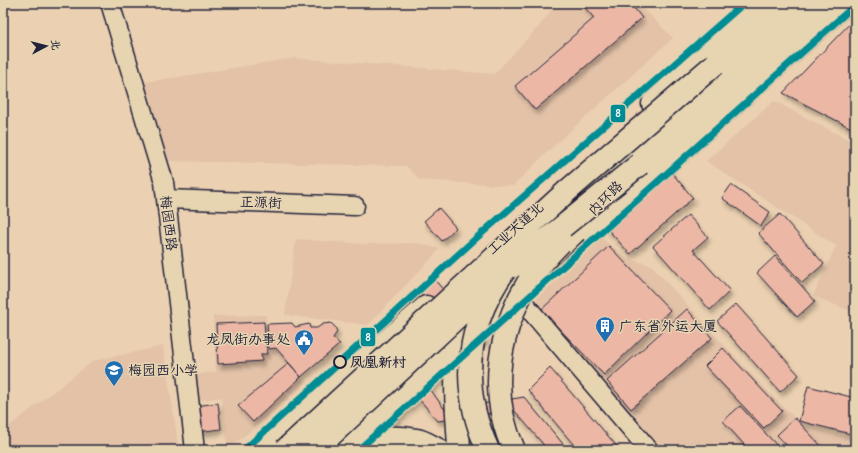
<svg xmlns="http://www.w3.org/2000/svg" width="858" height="453" viewBox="0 0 858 453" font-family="'Comic Neue','LXGW WenKai TC',sans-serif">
<defs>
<filter id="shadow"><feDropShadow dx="2.5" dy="4.5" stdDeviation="2" flood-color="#0004"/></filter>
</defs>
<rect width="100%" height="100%" fill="#ebd1b1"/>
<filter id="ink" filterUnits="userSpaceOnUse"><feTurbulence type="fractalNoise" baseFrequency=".025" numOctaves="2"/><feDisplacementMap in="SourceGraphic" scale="8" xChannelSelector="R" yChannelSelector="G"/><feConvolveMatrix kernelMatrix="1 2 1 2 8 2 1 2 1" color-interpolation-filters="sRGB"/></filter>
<g filter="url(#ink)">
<path fill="#e3c2a8" d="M557,3H638L673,38L548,151L513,186L420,180L406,166L164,161L140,83L295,58L494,74L540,25Z
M774,101L855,143V313L813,296L836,246L706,161Z
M602,238L628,259L651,265L756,380L795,418L805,426L855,439V450H645L524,310Z
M296,239L363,244L416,243L440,249L368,325L285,315Z
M266,315L269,349L276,348L306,383L228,450L221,397L192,402L189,375L216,372L213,316Z
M163,346L179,450H3V431L93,361Z"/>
<path fill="#ecb7a5" stroke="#22223b" filter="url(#shadow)" d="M581,3H630L642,18L535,110L515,86L594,18Z
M855,18V130L783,93Z
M667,167L693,198L630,254L603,224Z
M731,185L770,212L761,226L722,198Z
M439,208L456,228L442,241L424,221Z
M780,214L824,264L802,283L758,233Z
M688,215L708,237L693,250L730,291L710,310L653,246Z
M609,246L670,310L604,375L541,310Z
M775,256L815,301L797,317L757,273Z
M430,275L487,338L430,389L445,410L524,397L568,450H548L514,410L438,421L419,399L363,450H239Z
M736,304L799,375L780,392L717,321Z
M687,309L712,338L631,409L607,381Z
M264,322L267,354H261L262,361L218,364L216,324Z
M292,323L295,327L309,324L310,328H317L323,324L331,323L335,327L337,332L333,338L340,344L301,377L276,348L269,349L267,324Z
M723,348L782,411L764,428L705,366Z
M289,363L301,377L253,422L238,406Z
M550,368L620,450H578L528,390Z
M808,386L855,398V435L799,421Z
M218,403L221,429L197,432L194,406Z
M740,406L781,450H749L723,421Z
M795,418L825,450H791L777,435Z"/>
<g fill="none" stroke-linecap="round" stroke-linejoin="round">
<g stroke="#22223b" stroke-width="21">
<path id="minor" d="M110,3L164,182L195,450
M612,175L801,3
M167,199L355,206
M523,302L649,450"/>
</g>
<g stroke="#22223b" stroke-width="25">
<path id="major" d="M653,104L765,3
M574,210L589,195L616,152
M591,231L846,3
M354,445C374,438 396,436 416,440C424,441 432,447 439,450
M262,450L426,307
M348,450L443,362L598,209
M459,450C458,414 451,374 463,340"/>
</g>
<g stroke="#22223b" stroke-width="25">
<path id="highway" d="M715,64L783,3
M640,164L820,3"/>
</g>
<use href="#minor" stroke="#e7d5b2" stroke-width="18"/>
<use href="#major" stroke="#e7d5b2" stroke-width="22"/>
<use href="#highway" stroke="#e7d5b2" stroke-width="22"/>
<g stroke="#22223b" stroke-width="25" stroke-linecap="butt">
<path id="highway-bridge" d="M514,266L640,164
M285,450L566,192L715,64
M315,450L488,288
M488,450C454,376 470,307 523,247
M514,450C481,378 506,295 561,242"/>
</g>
<use href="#highway-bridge" stroke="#e7d5b2" stroke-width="22"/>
<g stroke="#e7d5b2" stroke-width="10">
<path id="metro-1" d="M244,450L473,241L744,3
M358,450L855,5"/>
</g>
<use href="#metro-1" stroke="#008c95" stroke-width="7"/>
</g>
</g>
<defs>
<g id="building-pin" transform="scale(1)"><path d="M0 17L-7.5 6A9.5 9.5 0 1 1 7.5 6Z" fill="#1f6fb2" stroke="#e7d5b2"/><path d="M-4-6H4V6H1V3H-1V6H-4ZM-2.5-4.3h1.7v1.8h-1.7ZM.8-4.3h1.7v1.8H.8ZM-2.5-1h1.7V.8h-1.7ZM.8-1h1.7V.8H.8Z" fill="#fff"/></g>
<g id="civic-pin" transform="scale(1)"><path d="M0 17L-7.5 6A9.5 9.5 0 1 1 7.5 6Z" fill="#1f6fb2" stroke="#e7d5b2"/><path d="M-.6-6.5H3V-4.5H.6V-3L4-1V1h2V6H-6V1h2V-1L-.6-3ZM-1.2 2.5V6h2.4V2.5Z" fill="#fff"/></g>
<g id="school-pin" transform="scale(1)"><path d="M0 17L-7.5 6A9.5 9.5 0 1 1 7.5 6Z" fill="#1f6fb2" stroke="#e7d5b2"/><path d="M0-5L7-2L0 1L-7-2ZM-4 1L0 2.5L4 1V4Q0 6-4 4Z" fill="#fff"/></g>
</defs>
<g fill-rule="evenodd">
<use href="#building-pin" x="605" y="326"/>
<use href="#civic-pin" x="304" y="339"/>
<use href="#school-pin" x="114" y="370"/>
</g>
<circle fill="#e7d5b2" stroke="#22223b" stroke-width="2" cx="340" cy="362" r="6"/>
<g text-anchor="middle" stroke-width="3" stroke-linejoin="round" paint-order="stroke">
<g font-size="14" fill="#22223b" stroke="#e7d5b2">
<text transform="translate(605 198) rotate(-45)" y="5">内环路</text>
<text transform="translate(261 202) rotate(2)" y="5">正源街</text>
<text transform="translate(169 223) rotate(83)" y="5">梅园西路</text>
<text transform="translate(515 228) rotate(-42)" y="5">工业大道北</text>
</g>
<g font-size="14" fill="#22223b" stroke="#e7d5b2" text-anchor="start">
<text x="619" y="331">广东省外运大厦</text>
<text x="290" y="344" text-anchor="end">龙凤街办事处</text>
<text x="128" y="375">梅园西小学</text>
</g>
<g font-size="14" font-weight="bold" fill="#22223b" stroke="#e7d5b2" text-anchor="start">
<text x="350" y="367">凤凰新村</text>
</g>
</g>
<g stroke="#e7d5b2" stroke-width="1.5">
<rect x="610" y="104" width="16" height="19" rx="4" fill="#008c95"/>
<rect x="360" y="327" width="16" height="20" rx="4" fill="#008c95"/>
</g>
<g font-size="11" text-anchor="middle" font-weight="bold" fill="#fff">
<text x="618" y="117">8</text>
<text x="368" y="341">8</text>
</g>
<rect width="858" height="453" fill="none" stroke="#e7d5b2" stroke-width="16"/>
<rect x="8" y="8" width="842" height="437" fill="none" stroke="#22223b" stroke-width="1.5" filter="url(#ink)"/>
<g transform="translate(46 46) rotate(83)" stroke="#e7d5b2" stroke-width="3" paint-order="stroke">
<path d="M0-3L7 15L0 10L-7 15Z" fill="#22223b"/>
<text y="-6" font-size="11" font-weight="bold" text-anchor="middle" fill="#22223b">北</text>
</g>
</svg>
